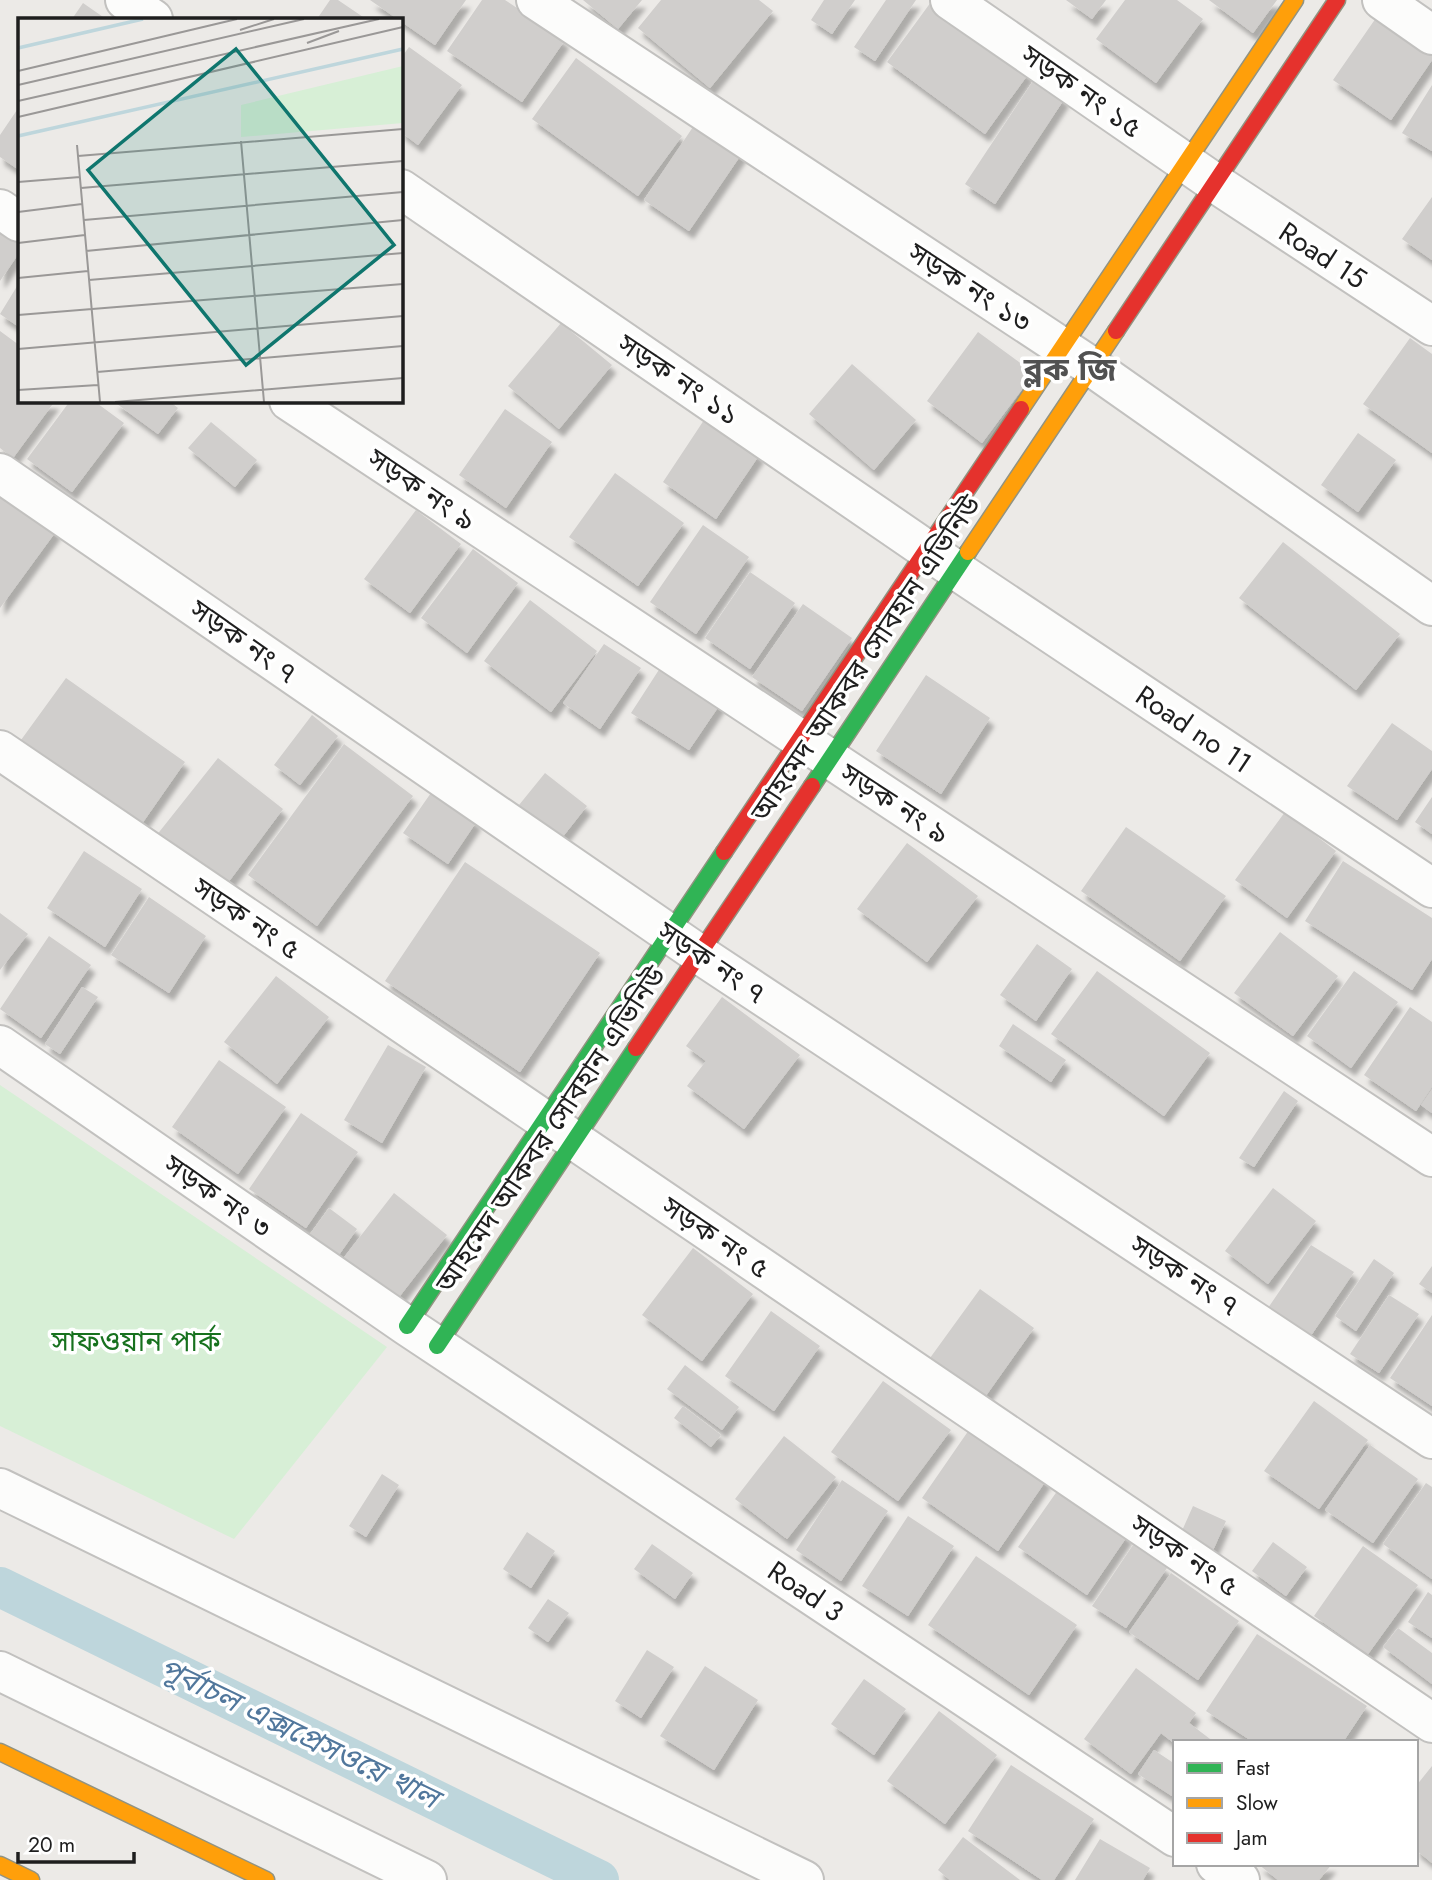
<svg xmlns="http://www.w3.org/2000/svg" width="1432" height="1880" viewBox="0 0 1432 1880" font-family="Jost,'Noto Sans Bengali',sans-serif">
<defs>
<filter id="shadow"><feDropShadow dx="4.5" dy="8" stdDeviation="2" flood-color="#0004"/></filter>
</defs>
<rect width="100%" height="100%" fill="#eceae7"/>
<path fill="#d7efd6" d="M0,1085L387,1347L234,1539L0,1426Z"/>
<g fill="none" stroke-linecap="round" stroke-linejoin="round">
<path stroke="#bed6dc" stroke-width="40" d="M0,1587L599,1880"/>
</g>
<path fill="#d0cecc" filter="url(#shadow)" d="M330,0H338L366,19H317Z
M370,0H466L435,45Z
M482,0H505L565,40L522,102L447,51Z
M583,0H642L618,29Z
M661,0H759L773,11L710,88L638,28Z
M824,0H855L832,34L811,20Z
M886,0H916L875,61L854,47Z
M1066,0H1106L1092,19Z
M1125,0H1177L1203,19L1156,83L1096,39Z
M1209,0H1277L1253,33Z
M931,2L1029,73L985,134L887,62Z
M83,3L106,19H72Z
M1378,15L1432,53V60L1391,120L1333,80Z
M409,47L462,85L418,145L401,132V58Z
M576,58L682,136L638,196L532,119Z
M1035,78L1065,98L995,204L965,184Z
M1432,85V151L1402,133Z
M19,107V170L0,157V135Z
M699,118L745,149L689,231L644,200Z
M1432,197V260L1402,239Z
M0,221L19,235V253L0,281Z
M19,283V327L0,314Z
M561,323L612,365L559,429L508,386Z
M0,331L19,345V401H55L13,458L0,448Z
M978,332L1034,373L982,443L927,401Z
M1410,338L1432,354V453L1363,404Z
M852,364L916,420L874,470L809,414Z
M70,401H94L124,423L72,492L27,459Z
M113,401H169L178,408L158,434Z
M505,409L552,442L506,508L459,475Z
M706,417L760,454L716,519L663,482Z
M211,422L257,460L235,487L188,448Z
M1358,433L1396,460L1358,512L1321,485Z
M615,473L684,523L638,586L569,537Z
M0,488L57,530L0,608Z
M416,510L461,544L410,613L364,579Z
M703,525L749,557L696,634L650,602Z
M1283,542L1400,634L1356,690L1239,598Z
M473,549L518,583L467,653L421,618Z
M750,572L795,603L750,669L705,638Z
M530,600L597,651L551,712L484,661Z
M803,604L852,638L802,711L752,677Z
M604,644L641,668L600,729L563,703Z
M664,662L723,700L689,750L631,713Z
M926,675L990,718L941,794L876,751Z
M66,678L185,762L141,825L21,740Z
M312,715L338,736L300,785L274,765Z
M1392,723L1432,751V769L1397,820L1347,786Z
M344,744L413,796L317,926L248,875Z
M218,758L283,809L221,892L152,841Z
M545,773L587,806L561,839L519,805Z
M433,790L477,821L448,864L403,833Z
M1432,797V834L1415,822Z
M1285,812L1336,851L1287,918L1235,880Z
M1126,827L1226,896L1180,961L1081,891Z
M907,843L978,896L927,962L857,909Z
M84,851L142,889L105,947L47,908Z
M1343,861L1432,918V959L1412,990L1305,921Z
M465,862L600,953L520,1072L385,981Z
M149,897L206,936L169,993L111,955Z
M0,913L28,934L0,970Z
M1280,932L1338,976L1293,1036L1234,993Z
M49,936L91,965L41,1038L0,1009Z
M1037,944L1072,969L1036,1021L1000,995Z
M1097,971L1210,1053L1164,1116L1051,1034Z
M1354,971L1398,1002L1351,1068L1307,1036Z
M276,976L329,1017L277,1084L224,1042Z
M82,987L98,997L60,1054L45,1044Z
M722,997L800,1055L744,1129L687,1086L706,1061L686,1046Z
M1410,1007L1432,1022V1087L1416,1111L1364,1075Z
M1013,1024L1066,1060L1051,1082L999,1046Z
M388,1045L426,1067L382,1143L344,1120Z
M219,1060L286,1107L238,1174L172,1127Z
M1432,1089V1113L1421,1105Z
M1284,1091L1298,1101L1254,1167L1239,1158Z
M301,1113L358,1152L306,1228L249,1189Z
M1273,1188L1316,1221L1268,1284L1225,1251Z
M394,1193L447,1235L396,1301L342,1260Z
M329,1208L357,1229L334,1262L305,1241Z
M1311,1245L1354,1272L1310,1337L1268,1308Z
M693,1248L753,1294L702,1361L642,1315Z
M1374,1259L1394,1273L1356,1331L1335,1316Z
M1432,1266V1293L1419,1284Z
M980,1289L1034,1328L985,1397L930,1358Z
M1389,1295L1419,1314L1379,1373L1350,1354Z
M771,1311L820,1346L774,1411L725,1376Z
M1432,1315V1406L1390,1378Z
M685,1365L739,1407L722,1430L667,1389Z
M883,1381L951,1430L898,1501L831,1452Z
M1314,1401L1368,1440L1319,1509L1264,1471Z
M683,1406L721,1435L711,1447L674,1418Z
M971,1427L1047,1479L998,1551L922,1498Z
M784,1436L836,1477L787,1539L735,1499Z
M1370,1445L1418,1479L1373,1543L1325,1510Z
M382,1474L399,1485L366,1537L349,1526Z
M842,1480L888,1511L841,1581L796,1550Z
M1426,1483L1432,1487V1579L1383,1544Z
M1060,1487L1128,1535L1087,1595L1018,1547Z
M1193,1506L1226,1521L1210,1557L1177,1542Z
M908,1516L954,1546L908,1616L862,1586Z
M527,1532L555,1551L531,1588L503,1569Z
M1273,1542L1307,1567L1286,1596L1252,1571Z
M652,1544L693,1573L675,1599L634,1569Z
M1133,1545L1167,1568L1126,1628L1092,1606Z
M1363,1546L1418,1585L1368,1654L1314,1616Z
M976,1556L1077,1625L1029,1695L928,1625Z
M1171,1573L1239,1621L1198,1680L1129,1632Z
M1428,1592L1432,1595V1638L1408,1622Z
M548,1599L569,1613L548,1642L528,1628Z
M1398,1628L1432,1653V1684L1383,1647Z
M1257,1634L1367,1706L1343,1742H1253L1206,1711Z
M647,1650L674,1667L641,1718L615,1701Z
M705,1666L758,1700L714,1770L660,1736Z
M1136,1668L1196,1713L1189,1723L1214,1742L1175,1744L1161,1733L1131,1774L1084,1739Z
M864,1679L906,1709L874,1755L831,1724Z
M939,1711L997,1755L945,1824L887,1781Z
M1154,1750L1175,1764V1798L1138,1774Z
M1011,1765L1094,1819L1054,1880H1042L968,1831Z
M1432,1766V1863L1416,1850V1786Z
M963,1837L1020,1880H950L938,1870Z
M1100,1839L1150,1868L1143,1880H1075Z
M1258,1864H1332L1319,1880H1278Z"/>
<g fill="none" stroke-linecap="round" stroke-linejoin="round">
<g stroke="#c2c1bf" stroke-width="42">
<path id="street" d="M125,0L153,19
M536,0L1092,367L1432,606
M950,0L1215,183L1432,326
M1382,0L1432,35
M401,189L956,570L1432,888
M0,209L19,222
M289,401L1432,1157
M0,473L699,954L1432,1439
M0,750L1432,1723
M0,1045L407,1326L1175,1837
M0,1488L804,1880
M0,1671L427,1880
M1216,1864L1240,1880"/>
</g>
<g stroke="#929381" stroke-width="19">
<path id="fast" d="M812,786L968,552
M407,1326L724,852
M437,1346L636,1048"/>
</g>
<g stroke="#929381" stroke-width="19">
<path id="slow" d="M1021,409L1295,0
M968,552L1116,331
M0,1752L266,1880
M0,1865L31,1880"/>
</g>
<g stroke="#929381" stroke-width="19">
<path id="jam" d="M1116,331L1337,0
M724,852L1021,409
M636,1048L812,786"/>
</g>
<use href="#street" stroke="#fcfcfb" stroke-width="38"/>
<use href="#fast" stroke="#30b455" stroke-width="16"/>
<use href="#slow" stroke="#ff9f0a" stroke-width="16"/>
<use href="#jam" stroke="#e5322d" stroke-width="16"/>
</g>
<g text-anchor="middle" stroke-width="7" stroke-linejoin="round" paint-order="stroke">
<g font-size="28" fill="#1e1e1e" stroke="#fff">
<text transform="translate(1082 91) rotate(35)" y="10">সড়ক নং ১৫</text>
<text transform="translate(1323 255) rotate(33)" y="10">Road 15</text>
<text transform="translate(970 287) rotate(33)" y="10">সড়ক নং ১৩</text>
<text transform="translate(679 379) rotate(34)" y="10">সড়ক নং ১১</text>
<text transform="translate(422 489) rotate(34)" y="10">সড়ক নং ৯</text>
<text transform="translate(244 641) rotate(35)" y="10">সড়ক নং ৭</text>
<text transform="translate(865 658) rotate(-56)" y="10">আহমেদ আকবর সোবহান এভিনিউ</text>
<text transform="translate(1194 729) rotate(34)" y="10">Road no 11</text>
<text transform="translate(895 803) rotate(33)" y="10">সড়ক নং ৯</text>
<text transform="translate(247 918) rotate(34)" y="10">সড়ক নং ৫</text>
<text transform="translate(712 962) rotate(34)" y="10">সড়ক নং ৭</text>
<text transform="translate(550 1129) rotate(-56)" y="10">আহমেদ আকবর সোবহান এভিনিউ</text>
<text transform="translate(218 1196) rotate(35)" y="10">সড়ক নং ৩</text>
<text transform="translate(716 1237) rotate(34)" y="10">সড়ক নং ৫</text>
<text transform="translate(1185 1275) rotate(33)" y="10">সড়ক নং ৭</text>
<text transform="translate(1185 1555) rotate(34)" y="10">সড়ক নং ৫</text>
<text transform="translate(806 1591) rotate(34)" y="10">Road 3</text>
</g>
<g font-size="28" fill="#17711e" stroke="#fff">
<text x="136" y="1351">সাফওয়ান পার্ক</text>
</g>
<g font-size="30" font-style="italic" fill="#51779c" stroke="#fff">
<text transform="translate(299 1733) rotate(26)" y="10">পূর্বাচল এক্সপ্রেসওয়ে খাল</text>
</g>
<g font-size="32" font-weight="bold" fill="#515151" stroke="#fff">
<text x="1070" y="380">ব্লক জি</text>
</g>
</g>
<g transform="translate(18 18)">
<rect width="385" height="385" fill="#eceae7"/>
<path d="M385,48V105L223,119V87Z" fill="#d7efd6"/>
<path fill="none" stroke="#bed6dc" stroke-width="3.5" d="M0,30L125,1M0,118L385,31"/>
<path fill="none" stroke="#9a9897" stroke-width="2" d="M222,12L256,1M289,25L321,13M0,53L219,1M0,67L286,1M0,83L361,1M0,99L385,9M223,123L246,384M59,127L82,384M60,138L385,111M0,164L62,159M63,170L385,143M0,194L64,186M66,202L385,174M0,225L67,217M68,233L385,202M0,260L70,253M71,262L385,235M0,297L385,266M0,331L385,298M79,354L385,328M0,372L80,367M97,384L385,360"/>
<path fill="#0f766e" fill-opacity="0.15" stroke="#0f766e" stroke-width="3.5" d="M218,31L376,227L228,347L70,152Z"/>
<rect width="385" height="385" fill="none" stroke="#1e1e1e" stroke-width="3.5"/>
</g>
<rect x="1173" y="1740" width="245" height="126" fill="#ffffff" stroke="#a5a5a5" stroke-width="2"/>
<rect x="1187" y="1763" width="35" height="10" fill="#30b455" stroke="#a5a5a5" stroke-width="2"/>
<text x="1236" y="1775" font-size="21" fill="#1e1e1e">Fast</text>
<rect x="1187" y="1798" width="35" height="10" fill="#ff9f0a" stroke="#a5a5a5" stroke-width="2"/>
<text x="1236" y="1810" font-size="21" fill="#1e1e1e">Slow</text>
<rect x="1187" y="1833" width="35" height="10" fill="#e5322d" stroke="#a5a5a5" stroke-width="2"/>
<text x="1236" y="1845" font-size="21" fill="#1e1e1e">Jam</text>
<path d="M18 1852v10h116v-10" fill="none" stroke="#1e1e1e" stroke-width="3.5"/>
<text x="28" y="1852" font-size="21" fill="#1e1e1e" stroke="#ffffff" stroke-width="5" paint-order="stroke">20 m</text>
</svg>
